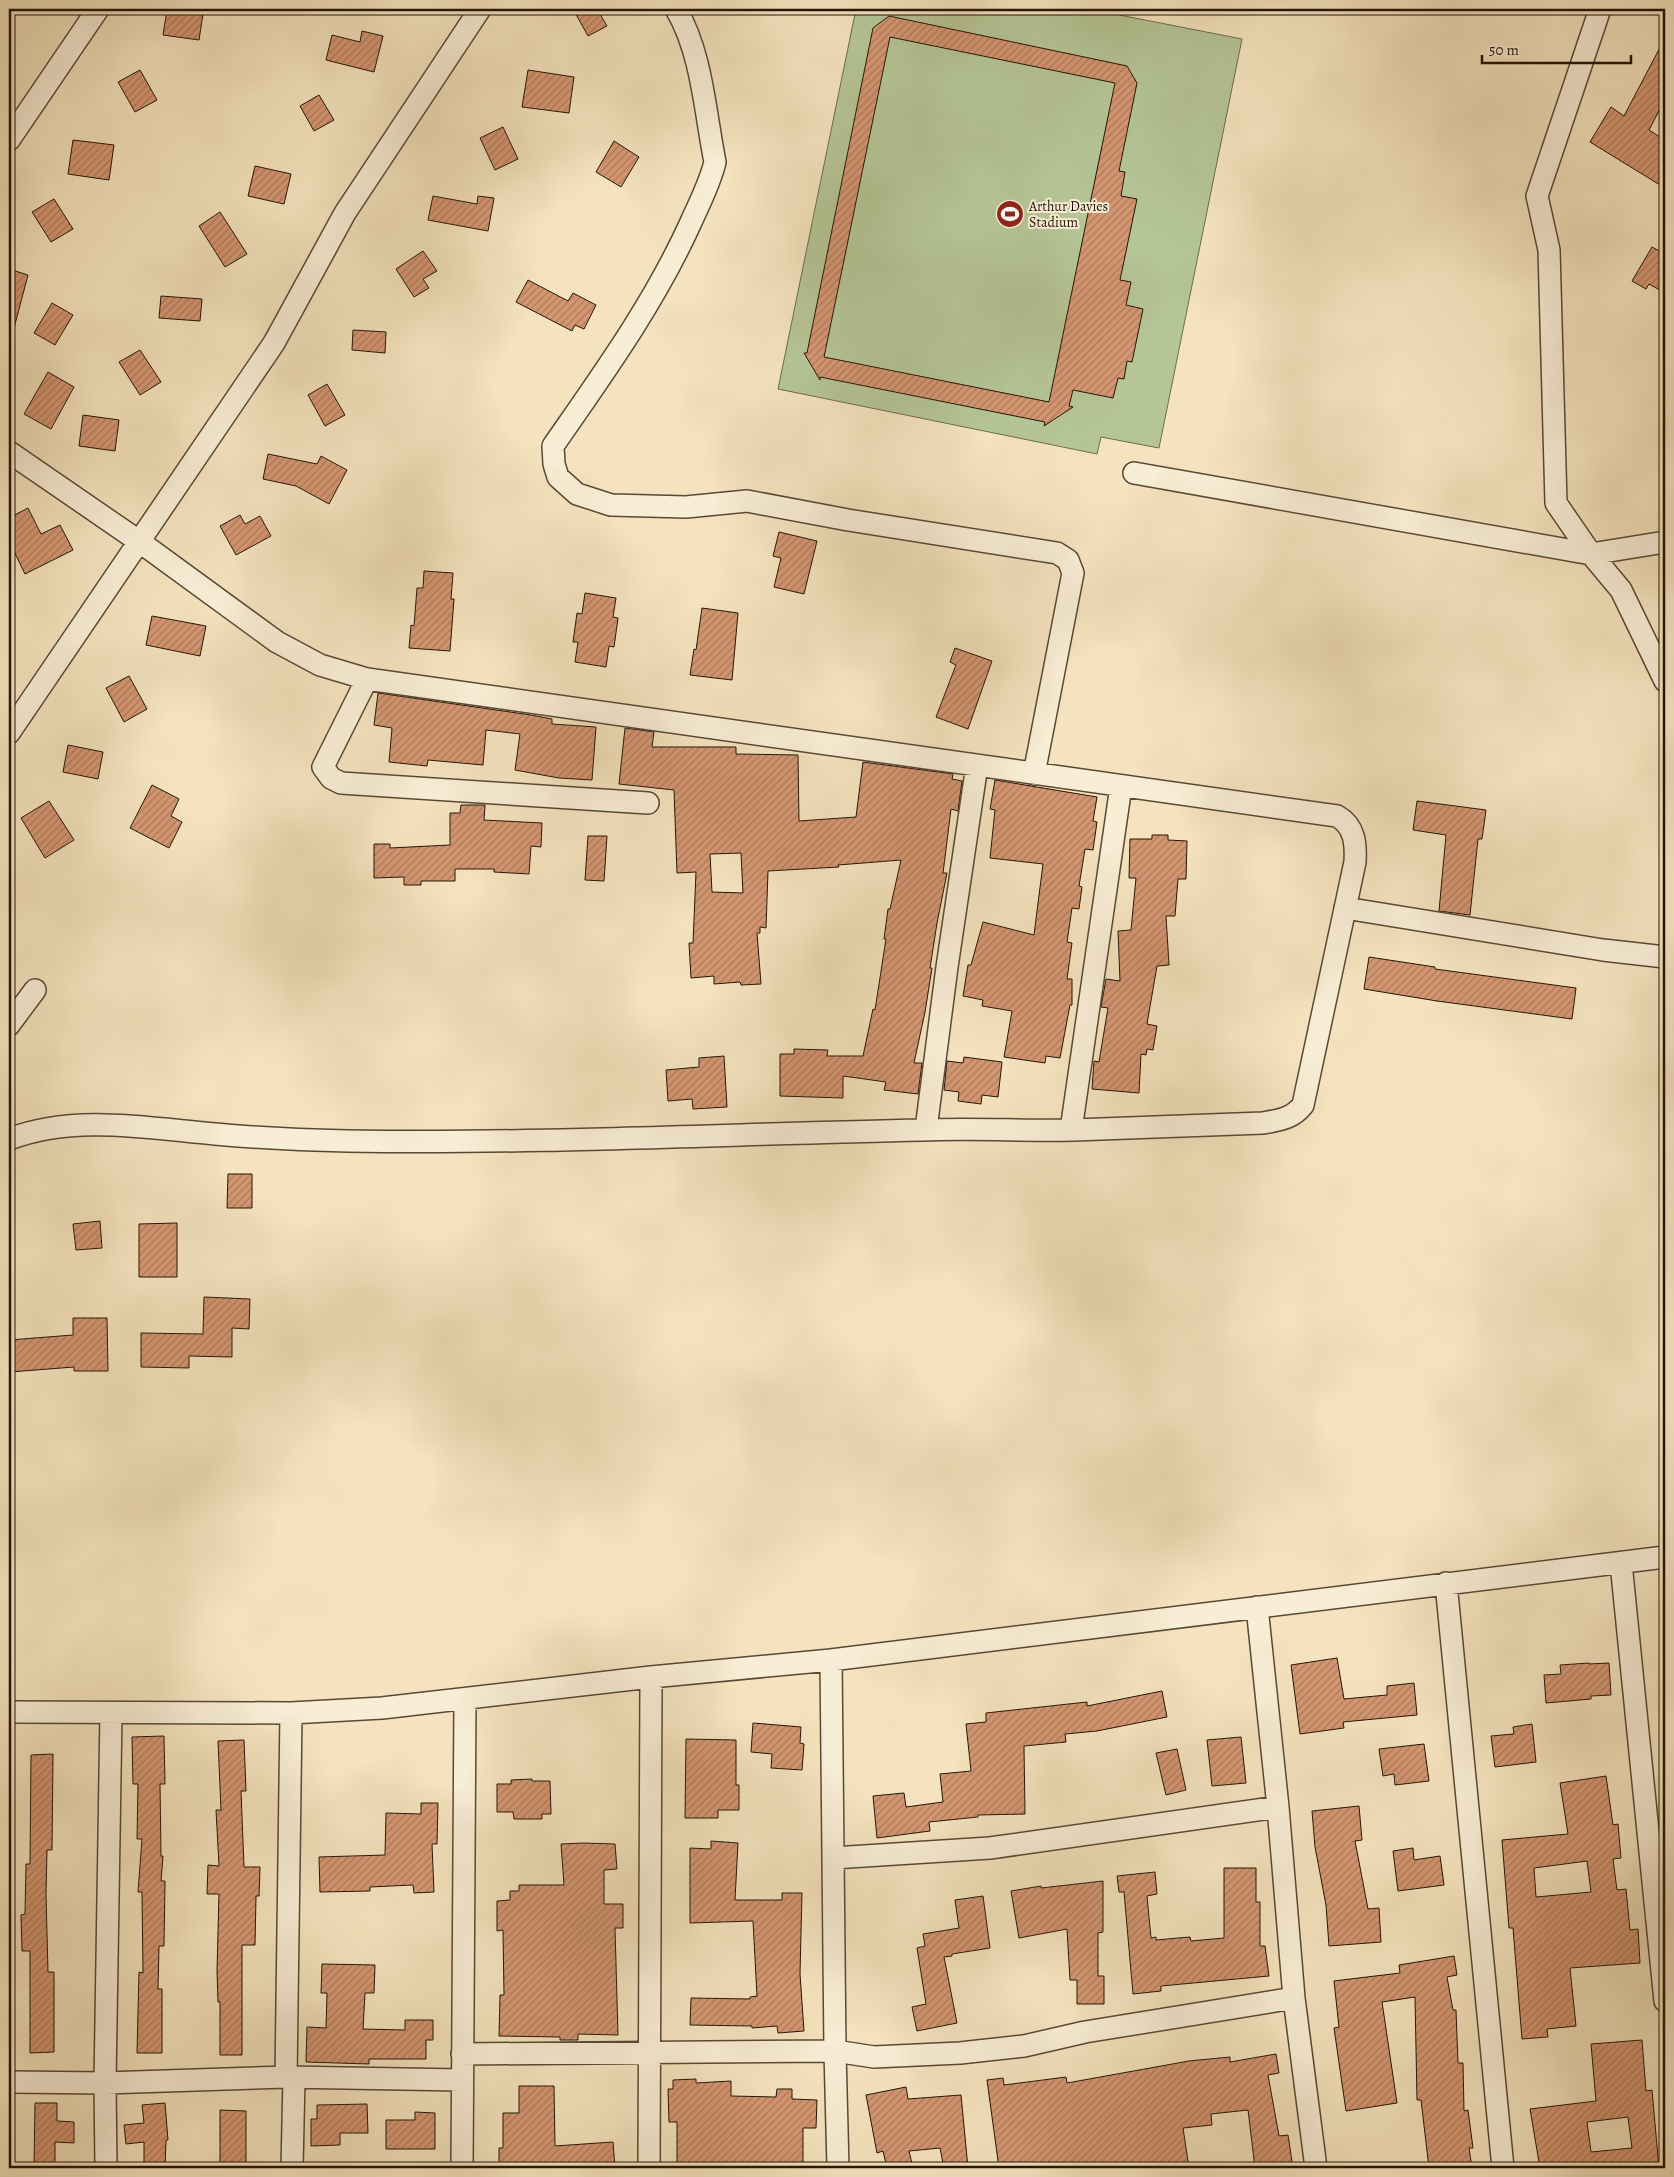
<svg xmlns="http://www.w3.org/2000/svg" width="1674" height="2177" viewBox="0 0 1674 2177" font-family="Alegreya,serif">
<defs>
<pattern id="building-hatch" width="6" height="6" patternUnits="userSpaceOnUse" patternTransform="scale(1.25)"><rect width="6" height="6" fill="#d59772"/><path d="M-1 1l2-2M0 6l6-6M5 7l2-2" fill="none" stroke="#ad7a5c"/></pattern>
</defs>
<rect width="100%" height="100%" fill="#f4e3be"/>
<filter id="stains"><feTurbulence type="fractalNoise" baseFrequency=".004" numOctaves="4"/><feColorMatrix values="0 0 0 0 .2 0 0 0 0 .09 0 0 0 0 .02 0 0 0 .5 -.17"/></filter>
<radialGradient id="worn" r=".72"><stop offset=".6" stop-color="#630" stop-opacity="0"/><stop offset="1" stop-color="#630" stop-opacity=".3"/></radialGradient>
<path fill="#b5c596" stroke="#6c6c4e" d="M856,9H1089L1242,39L1159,448L1101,437L1097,454L778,389Z"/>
<path fill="url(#building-hatch)" stroke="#241407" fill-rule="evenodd" d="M573,9H597L607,26L588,36Z
M167,10L203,14L199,40L163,35Z
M889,16L1127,66L1137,83L1119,171L1125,172L1121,196L1137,199L1120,280L1131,282L1126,305L1143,309L1132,362L1127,361L1124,379L1118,378L1113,398L1073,390L1069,406L1073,407L1044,426L1045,422L820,377V380L804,353H807L873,28ZM890,37L1115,83L1049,402L824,357Z
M362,31L383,36L374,72L326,60L332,35L360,42Z
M1665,38V99L1649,130L1665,140V188L1590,142L1611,107L1624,116Z
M140,70L157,100L135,112L118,82Z
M528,70L574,77L569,113L522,107Z
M319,95L334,120L314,131L300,106Z
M503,127L518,159L495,170L480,138Z
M73,140L114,145L109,180L68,174Z
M614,141L639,157L621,187L596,172Z
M255,166L291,174L284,204L248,196Z
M433,196L477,204L478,196L494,198L488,231L428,220Z
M54,199L73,229L51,242L32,212Z
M220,212L247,254L225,267L199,226Z
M1652,247L1665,254V293L1649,284L1646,289L1632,281Z
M423,251L437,271L423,279L429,288L414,297L396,269Z
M9,269L28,275L14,328L9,327Z
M528,280L568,301L573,293L596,305L584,329L575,325L572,331L516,302Z
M161,296L202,299L200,321L159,318Z
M52,303L73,315L55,345L34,333Z
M353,330L386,332L385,353L352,350Z
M140,350L161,382L140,395L119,362Z
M48,372L74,387L51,429L24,414Z
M327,384L345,415L325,426L308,395Z
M83,415L119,420L115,451L79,446Z
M268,454L317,464L321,456L347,470L329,504L296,486L263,479Z
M28,508L41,534L60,525L73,550L25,574L9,541V518Z
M240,515L245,524L260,516L271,536L236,555L220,526Z
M779,532L817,541L804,594L774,587L781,558L773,556Z
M424,571L453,573L451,599H454L450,651L409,648L411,625L414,626L417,588H423Z
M585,593L616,598L613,617L618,618L614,647L609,646L606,667L575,662L578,642H573L577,613L582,614Z
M702,608L738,613L732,680L690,675L694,649L696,650Z
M152,616L206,626L200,656L146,645Z
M955,648L992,661L968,729L936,717L956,665L950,662Z
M129,676L147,709L124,722L106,688Z
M378,693L531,715L552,719V724L596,727L592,780L559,778L515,770L520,734L486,730L483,765L428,760L427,766L389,762L392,728L374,725Z
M625,728L654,732L652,747H736V754L798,755L799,821L856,817L863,762L953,774L952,779L962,781L958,811L951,809L943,873H947L937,923L930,968H932L925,1012L914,1063H922L918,1094L884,1090L886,1082L843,1076V1098L780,1096V1054H794V1049L828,1050L827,1056H863L873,1009L875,1010L886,939H884L888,909H890L901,860L838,865L839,867L768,871L766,928L760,927V933H757L761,984L741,985L740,982L714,984V976L691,978L689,943H693L696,872L677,873L674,790L619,784ZM741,853L743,893L712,892L710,854Z
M68,745L103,752L98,779L63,772Z
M995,780L1097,797L1093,821L1097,822L1093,850L1085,849L1079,886L1082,887L1079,909L1072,908L1067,942L1072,943L1067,979H1072V1005H1070L1060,1058L1046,1056L1045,1063L1004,1057L1012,1011L982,1006L983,1000L963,996L968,965H971L983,922L1034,935L1043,864L990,858L995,810L990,809Z
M152,785L179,799L171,816L182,822L169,848L130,828Z
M49,801L74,840L45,858L21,818Z
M1417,801L1486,810L1482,839H1478L1470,915L1439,911L1446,835L1413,830Z
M461,805H485L484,820L542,823L541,847L531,846L529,874L494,872V869H455V881H421V885H404V877L374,878V844H390V848L450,845V813H460Z
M1152,835H1168V840L1187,841L1186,879H1178L1175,916H1166L1169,965L1157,966L1147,1024L1157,1026L1153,1050L1147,1049L1146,1055L1141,1054L1139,1093L1092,1089L1094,1061L1099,1062L1108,1008L1101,1007L1106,979L1120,981L1118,931L1131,930L1136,878H1129L1130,839H1152Z
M588,836H607L604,881L585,880Z
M1369,957L1435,967V969L1576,988L1572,1019L1437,1001L1364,989Z
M724,1056L727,1107L693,1109L692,1099L668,1101L666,1070L699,1067V1058Z
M964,1057L1002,1062L998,1097L982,1095L981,1104L958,1101L959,1092L944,1090L947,1061L963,1063Z
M228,1174H252V1208H227Z
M100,1221L102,1248L76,1250L73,1224Z
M177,1223V1277H139V1224Z
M204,1297L250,1299L249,1329L232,1328V1357L189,1356V1368L141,1367V1333L203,1334Z
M73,1318H107L108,1371H74V1367L10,1372L9,1340L73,1335Z
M1337,1658L1344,1699L1387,1695V1686L1414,1683L1417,1715L1343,1722L1344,1728L1300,1734L1291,1665Z
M1589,1663V1664L1609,1663L1611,1695L1591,1696V1699L1546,1703L1544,1675L1561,1674L1560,1665Z
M1162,1691L1167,1717L1097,1731L1065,1734L1066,1742L1024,1746L1025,1814L978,1815V1817L929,1822L930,1831L877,1838L873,1796L904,1793L906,1807L943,1802L940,1774L971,1771L966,1724L986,1722V1713L1087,1702V1706Z
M753,1723L801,1727L800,1743L804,1744L802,1770L771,1768L772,1754L751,1752Z
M1532,1724L1536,1762L1495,1767L1491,1736L1514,1734L1513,1727Z
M164,1736L165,1784H160L161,1856H163L161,1881H165L164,1946H159L158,1989H162V2053H137L139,1972L143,1973L142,1892H138L142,1839H137L138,1784H133L132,1737Z
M1241,1737L1246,1783L1212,1786L1207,1740Z
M686,1739L736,1740V1785H739V1810H718V1818H685Z
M244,1740L246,1791H241L244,1867H260L259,1896H256L255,1945H242V2055H220V2002H218L217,1971L219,1894H207L208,1865L219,1866L216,1810H221L218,1741Z
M1424,1744L1429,1781L1395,1785L1394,1774L1383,1776L1379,1749Z
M1177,1749L1186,1790L1166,1795L1156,1753Z
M53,1754L52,1850H47L46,1895L48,1972H54V2052L30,2053V1951H22L21,1915L25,1914L26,1864H30L31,1755Z
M1606,1776L1613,1825L1618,1824L1621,1858L1613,1859L1617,1890L1626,1889L1630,1930L1638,1929L1640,1963L1570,1968L1576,2026L1547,2029L1548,2037L1522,2039L1513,1928H1509L1502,1840L1568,1834L1560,1783ZM1587,1861L1591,1892L1536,1897L1534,1868Z
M532,1779V1781H550L551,1814H542V1819H514L513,1812H497V1784H511V1780Z
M421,1803H438L437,1844H432L434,1892L414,1893L413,1885L370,1887V1891L320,1892L319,1857L385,1855L386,1813L421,1814Z
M1359,1806L1362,1840L1355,1841L1368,1909L1379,1908L1381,1942L1329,1946L1326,1905L1315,1847L1312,1811Z
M711,1841L738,1843L735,1900H782V1893H802L800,1974L804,2031L778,2033L777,2026L752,2028V2026L690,2025L691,1998L750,1999V1997L757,1996L753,1921L690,1923V1848L711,1849Z
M584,1843L615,1844L617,1869L604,1870V1904H623V1928H615L618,2035L578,2034V2040H560V2037L499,2036L500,1995H504L503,1930L497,1931V1901L510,1900V1891H519V1885H564L561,1844Z
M1413,1848L1414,1860L1440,1856L1444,1885L1398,1891L1393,1851Z
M1224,1868H1256V1902H1260V1946H1265L1269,1976L1161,1986V1991L1133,1994L1124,1892H1119L1117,1876L1155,1872L1157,1894L1147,1896L1151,1938L1156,1937V1940L1190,1937L1191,1941L1224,1938Z
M1103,1881V1932L1098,1933V1976H1104V2004H1077V1980H1070L1067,1929L1019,1938L1011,1891L1041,1886V1888Z
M983,1896L990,1948L952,1954V1956L944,1957L957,2023L917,2031L912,2007L926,2004L917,1948L925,1946L923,1934L959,1928L955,1900Z
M1454,1956L1457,1975L1447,1977L1453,2010H1456L1458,2063H1463L1464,2111L1468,2110L1473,2148H1469L1472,2168H1429L1421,2100H1417L1415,1997L1382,2002L1397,2103L1346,2111L1334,2028L1339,2027L1334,1981L1400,1973L1399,1965Z
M322,1964L375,1965L374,1993H365L363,2029L405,2030V2020H433V2040H426V2059H369V2064L306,2062L307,2027L326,2028L327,1993H321Z
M1642,2040L1646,2091L1652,2090L1659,2168H1540L1530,2109L1596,2101L1591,2044ZM1628,2117L1632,2148L1591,2152L1587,2122Z
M1276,2054L1279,2073L1268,2075L1279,2136L1288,2135L1293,2168H1255L1248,2110L1211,2114L1212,2125L1183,2128L1189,2168H999L987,2080L1003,2078L1004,2085L1066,2077L1067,2083L1189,2061L1230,2057V2062Z
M696,2079V2083L731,2081V2096L776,2097L777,2089H792V2099L817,2100L816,2128H803V2168H677V2122H669L668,2089H673V2080Z
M519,2086H554L555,2146L613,2142L615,2168H499V2148H503V2113H519Z
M906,2087L908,2099L961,2095L968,2168H944L940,2148L909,2151L913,2168H887L883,2151L877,2153L866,2095Z
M35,2103H57V2121L74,2122V2143L55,2142V2168H34Z
M165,2103L168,2140H166L165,2168H144V2142L126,2144L124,2125L144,2123L142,2105Z
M367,2104L368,2133H340V2145L311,2146V2119H317V2105Z
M220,2110L246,2111V2168H220Z
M415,2112L435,2113V2149H386V2120H415Z"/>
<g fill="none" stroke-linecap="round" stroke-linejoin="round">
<g stroke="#584835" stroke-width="24">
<path id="minor" d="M676,9C702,53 705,112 715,162C710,183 700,202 691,222C655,302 603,374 553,446L554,464L558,477L577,494L611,505L686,507L747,501L848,520L1057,553L1068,560L1073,573L1034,774
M1600,9L1537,196L1549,250L1556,503L1591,554L1621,590L1665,681
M9,140L98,9
M9,452L140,542L277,642L320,665L367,679L1337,816C1355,826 1356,844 1355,862L1303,1105C1292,1119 1279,1120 1263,1123C1200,1125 1137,1128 1074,1130C1023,1131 973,1128 922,1130C731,1134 539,1144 348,1141C304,1140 259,1138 215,1134C147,1128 75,1114 9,1139
M1134,473L1591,554L1665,542
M367,679L323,767L331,778L341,783L648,803
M9,733L274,343L345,213L480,9
M1345,908L1603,950L1665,957
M9,1025L35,990
M926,1129L947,967L977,765
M1071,1130L1121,786
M1621,1563L1665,2001
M1446,1583L1503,2168
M1257,1607L1278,1807L1294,1998L1316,2168
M831,1660L835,2051L838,2168
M9,1712L291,1713L382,1708L651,1677L831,1660L1665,1557
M833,1858L990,1848L1278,1807
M462,2054L835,2051L874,2057L960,2053L1024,2046L1085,2032L1294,1998
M286,2077L291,1713
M9,2082L105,2083L286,2077L461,2080
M106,2168L105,2083L111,1713
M292,2168L294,2078
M462,2168L465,1699
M649,2168L651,1677"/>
</g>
<use href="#minor" stroke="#f8edd5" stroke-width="21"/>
</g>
<defs>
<g id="stadium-disc" transform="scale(1.4375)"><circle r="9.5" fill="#8f2418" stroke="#f8edd5"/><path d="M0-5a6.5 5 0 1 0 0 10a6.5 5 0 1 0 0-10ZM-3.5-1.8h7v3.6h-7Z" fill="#fff"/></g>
</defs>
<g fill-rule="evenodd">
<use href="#stadium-disc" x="1010" y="214"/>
</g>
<g text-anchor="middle" stroke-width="4" stroke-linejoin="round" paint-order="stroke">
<g font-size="14" fill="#241407" stroke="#f8edd5" text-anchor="start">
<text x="1029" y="211">Arthur Davies<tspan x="1029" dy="16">Stadium</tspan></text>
</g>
</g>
<rect width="1674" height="2177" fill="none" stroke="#f4e3be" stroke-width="30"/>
<rect x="10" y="10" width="1654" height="2157" fill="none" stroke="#241407" stroke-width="2.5"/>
<rect x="15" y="15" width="1644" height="2147" fill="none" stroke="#241407"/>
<path d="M1482 55v8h149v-8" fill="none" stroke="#241407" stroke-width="2.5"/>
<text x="1489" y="55" font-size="15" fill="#241407" stroke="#f8edd5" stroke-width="4" paint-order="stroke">50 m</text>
<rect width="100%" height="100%" filter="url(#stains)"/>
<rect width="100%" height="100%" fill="url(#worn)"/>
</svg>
